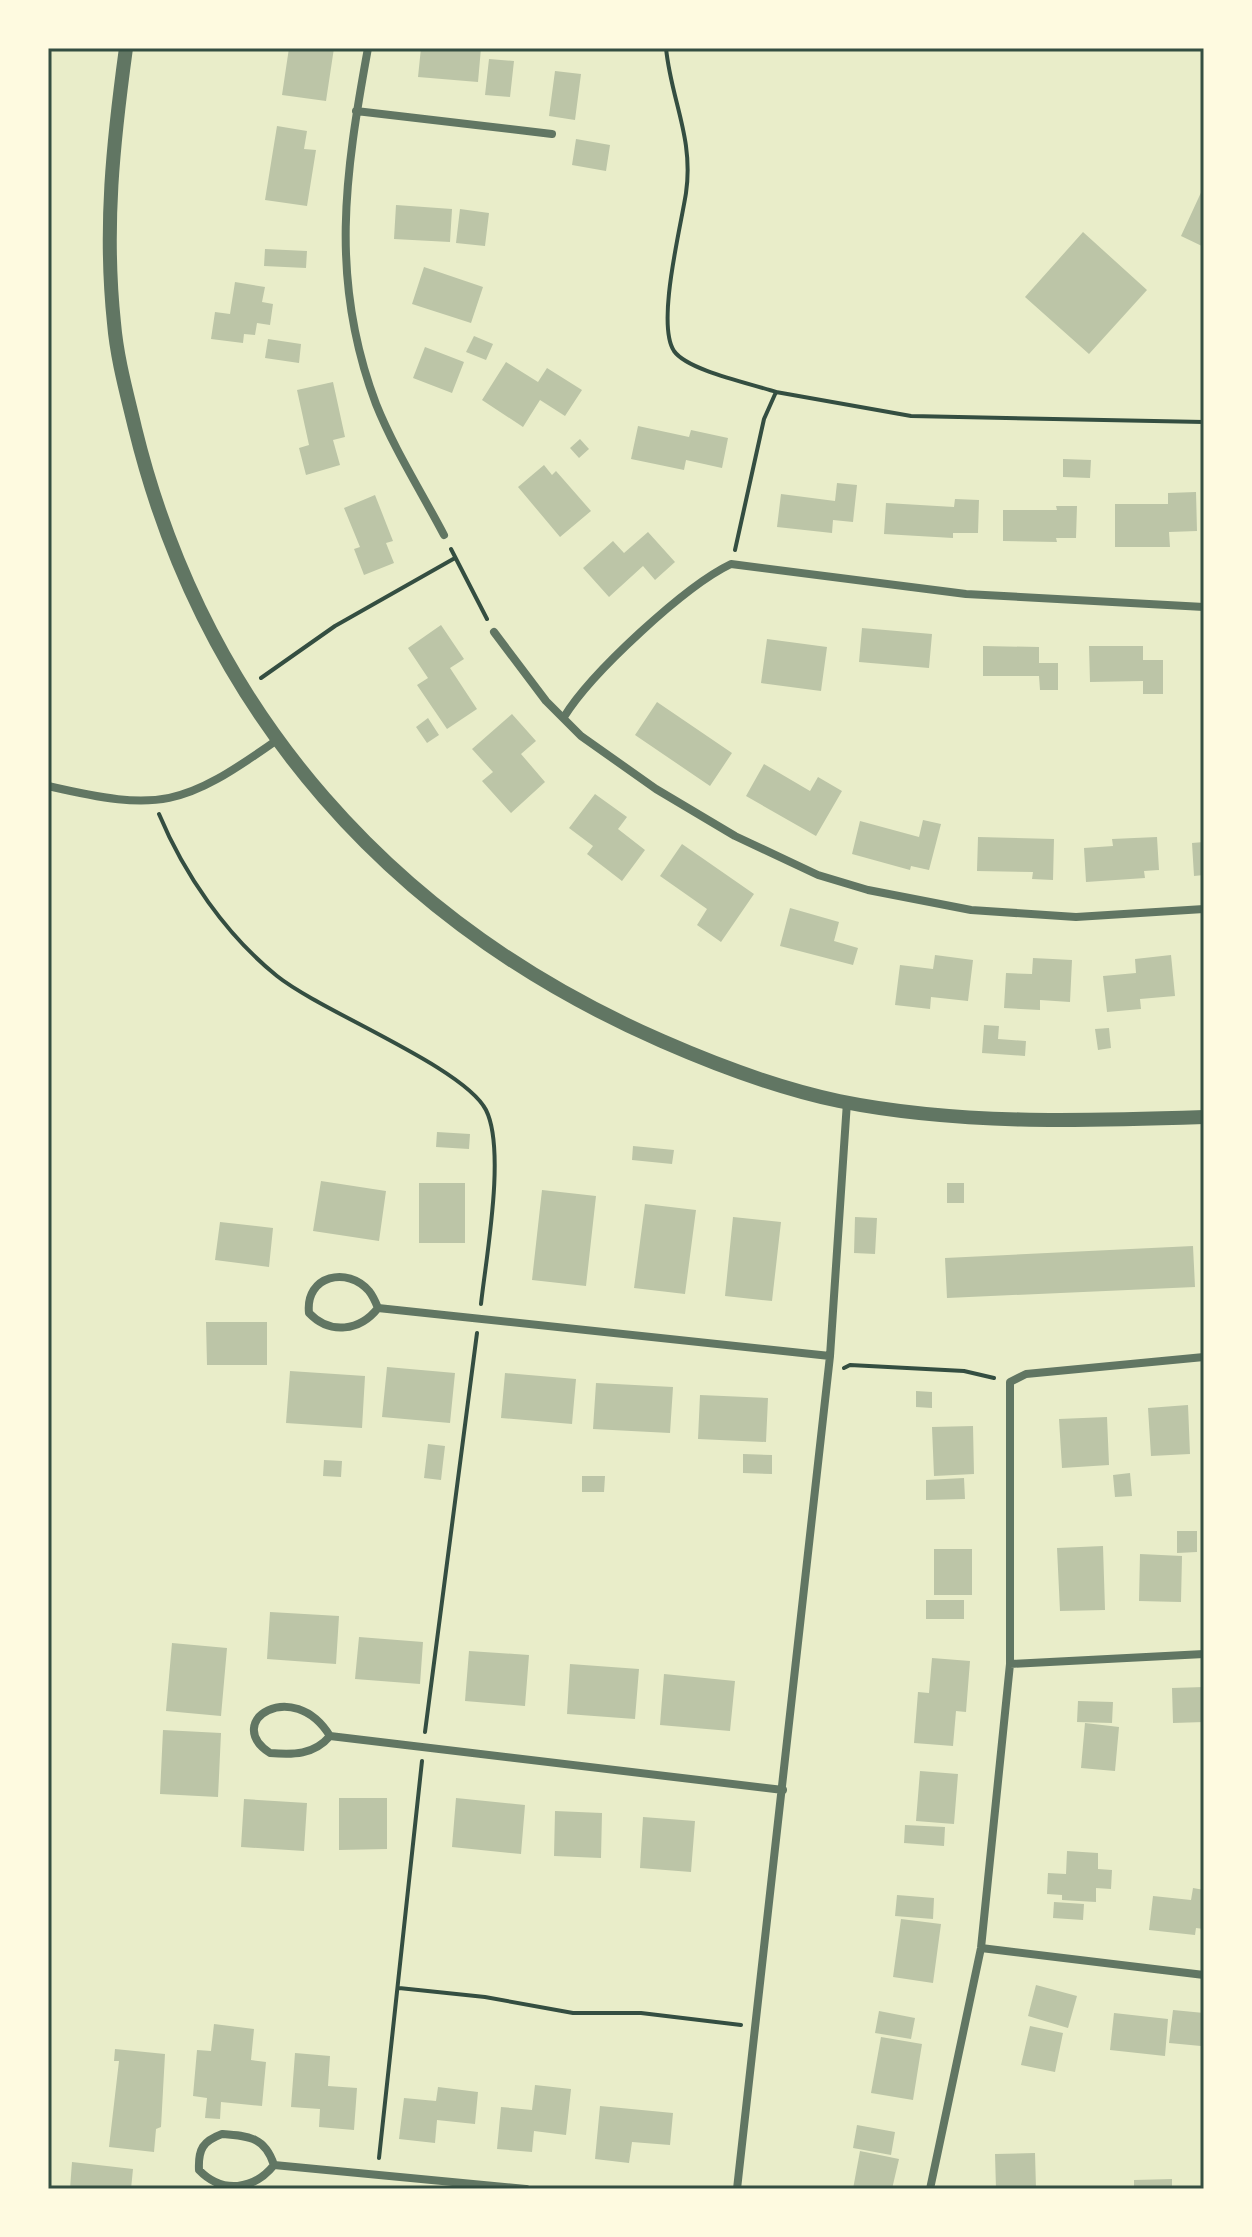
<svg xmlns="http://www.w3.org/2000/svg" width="1252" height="2237" viewBox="0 0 1252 2237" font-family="'Noto Serif',serif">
<rect width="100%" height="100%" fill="#e9edc9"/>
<path fill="#bcc5a7" d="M289,48H334L326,101L282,95Z
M421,48H481L478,82L418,77Z
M489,59L514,61L510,97L485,95Z
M555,71L581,74L575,120L549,116Z
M277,126L307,131L304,149L316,150L307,206L265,200Z
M576,139L610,145L606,171L572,165Z
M1204,186V247L1181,236Z
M396,205L452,209L450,242L394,239Z
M460,209L489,213L485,246L456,243Z
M1083,232L1147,290L1089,354L1025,297Z
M265,249L307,251L306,268L264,266Z
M424,267L483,287L471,323L412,304Z
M235,282L265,287L262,302L273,304L270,325L257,323L255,335L244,334L243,343L211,339L215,312L230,314Z
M474,336L493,344L486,360L466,352Z
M268,339L301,344L299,363L265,358Z
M425,347L464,362L452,393L413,378Z
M506,362L538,382L547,368L582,390L565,416L540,400L523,427L482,400Z
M333,382L345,437L333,440L340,465L306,475L299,448L309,445L297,390Z
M638,426L689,437L691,430L728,438L722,468L686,460L684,470L631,459Z
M580,439L589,449L579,458L570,448Z
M1063,459L1091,460L1090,478L1063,477Z
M544,465L552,475L556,471L591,511L560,537L518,487Z
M837,483L857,485L853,522L833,520L832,533L777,527L781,494L835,501Z
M1196,492L1197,531L1169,532L1170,547H1115V504H1168V493Z
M375,495L393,541L386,543L394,563L364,575L354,549L360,547L344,508Z
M955,499L979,500L978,533H953V538L884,534L886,503L954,507Z
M1056,506H1077L1076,538H1056L1057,542L1003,541V510H1057Z
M648,532L675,562L655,580L643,566L609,597L583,568L613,541L624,553Z
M441,625L464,659L450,668L477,709L447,729L417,685L428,678L408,648Z
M862,628L932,634L929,668L859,662Z
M767,639L827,647L821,691L761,683Z
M983,646L1039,647V663H1058V690H1040L1039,676H983Z
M1089,646H1143V660H1163V694H1143V681L1090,682Z
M657,702L732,753L710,786L635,735Z
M512,714L536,741L521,754L545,782L511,813L482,781L493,772L472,749Z
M428,718L439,735L427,743L416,727Z
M764,764L810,791L818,777L842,791L816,836L746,796Z
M595,794L627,817L618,829L645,850L622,881L587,854L593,846L569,828Z
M923,820L941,824L929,870L911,866L910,870L852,854L860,821L919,837Z
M978,837L1054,839L1053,880L1032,879L1033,872L977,871Z
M1157,837L1159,870L1144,871L1145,878L1086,882L1084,848L1113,846L1112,839Z
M1204,842V875L1194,876L1192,843Z
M682,844L754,894L721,942L697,925L707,909L660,876Z
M790,908L839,922L834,941L858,948L853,965L780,946Z
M935,955L973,960L968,1001L931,997L930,1009L895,1005L900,965L933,969Z
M1171,955L1175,996L1140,999L1141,1009L1107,1012L1103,976L1136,973L1135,959Z
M1033,958L1072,960L1070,1002L1040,1000V1010L1004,1008L1006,973L1032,974Z
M984,1025L999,1026L998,1039L1026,1041L1025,1056L982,1053Z
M1109,1028L1111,1048L1098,1050L1095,1029Z
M437,1132L470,1134L469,1149L436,1147Z
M633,1146L674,1150L672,1164L632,1160Z
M321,1181L386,1191L379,1241L313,1231Z
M419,1183H465V1243H419Z
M947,1183H964V1203H947Z
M542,1190L596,1196L586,1286L532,1280Z
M645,1204L696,1210L685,1294L634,1288Z
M733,1217L781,1222L772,1301L725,1296Z
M855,1217L877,1218L875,1254L854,1253Z
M220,1222L273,1228L269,1267L215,1260Z
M1193,1246L1195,1287L947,1298L945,1258Z
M206,1322H267V1365H207Z
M387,1367L455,1373L450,1423L382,1417Z
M290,1371L365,1376L362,1428L286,1423Z
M505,1373L576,1379L572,1424L501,1418Z
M596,1383L673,1387L670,1433L593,1429Z
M916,1391L932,1392V1408L916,1407Z
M700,1395L768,1398L766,1442L698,1439Z
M1188,1405L1190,1454L1151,1456L1148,1408Z
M1107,1417L1109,1465L1062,1468L1059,1419Z
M973,1426L974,1474L934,1476L932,1427Z
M428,1444L445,1446L441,1480L424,1478Z
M743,1454L772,1455V1474L743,1473Z
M324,1460L342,1461L341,1477L323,1476Z
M1130,1473L1132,1496L1115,1497L1113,1475Z
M582,1476H605L604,1492H582Z
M964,1478L965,1499L926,1500V1480Z
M1177,1531H1197V1552L1177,1553Z
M1103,1546L1105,1610L1060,1611L1057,1548Z
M934,1549H972V1595H934Z
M1140,1554L1182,1556L1181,1602L1139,1601Z
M926,1600H964V1619H926Z
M270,1612L339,1616L336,1664L267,1659Z
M359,1637L423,1642L420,1684L355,1679Z
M172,1643L227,1648L221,1716L166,1711Z
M469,1651L529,1655L525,1706L465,1701Z
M932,1658L970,1661L966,1712L956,1711L953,1746L914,1743L918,1692L929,1693Z
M570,1664L639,1669L635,1719L567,1714Z
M664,1674L735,1681L730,1731L660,1725Z
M1204,1687V1722L1173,1723L1172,1688Z
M1078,1701L1113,1702L1112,1723L1077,1722Z
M1085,1723L1119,1727L1115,1771L1081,1768Z
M163,1730L221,1733L218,1797L160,1794Z
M920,1771L958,1774L954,1824L916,1821Z
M339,1798H387V1849L339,1850Z
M456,1798L525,1805L521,1854L452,1847Z
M244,1799L307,1803L304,1851L241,1847Z
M555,1811L602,1813L601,1858L554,1856Z
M643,1817L695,1821L691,1872L640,1868Z
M905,1825L945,1827L944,1846L904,1843Z
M1067,1851L1098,1853V1869L1112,1870L1111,1889L1096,1888V1902L1062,1900V1895L1047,1894L1048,1873L1066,1874Z
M1193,1888L1204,1890V1929L1196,1928L1195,1935L1149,1930L1153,1896L1191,1900Z
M897,1895L934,1898L933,1919L895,1916Z
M1054,1902L1084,1904L1083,1920L1053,1918Z
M901,1919L941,1924L933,1983L893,1977Z
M1036,1985L1077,1996L1068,2028L1028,2016Z
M1173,2010L1204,2013L1201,2046L1169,2043Z
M879,2011L915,2018L911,2039L875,2033Z
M1114,2013L1168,2019L1165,2056L1110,2050Z
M214,2024L254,2029L251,2060L266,2062L262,2106L221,2102L220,2119L205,2118L207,2098L193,2096L197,2050L211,2051Z
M1030,2026L1063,2033L1055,2072L1021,2065Z
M881,2037L922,2044L913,2100L871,2093Z
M115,2049L165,2054L161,2127L156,2129L154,2152L109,2147L119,2061H114Z
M295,2053L330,2056L328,2086L357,2088L354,2130L319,2127L320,2109L291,2107Z
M535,2085L571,2089L566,2135L534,2131L532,2152L497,2149L501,2107L532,2110Z
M438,2087L478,2092L475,2124L437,2120L435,2143L399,2139L404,2098L436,2101Z
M600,2106L673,2113L670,2145L632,2142L629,2163L595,2159Z
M857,2125L895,2132L891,2155L853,2148Z
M860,2151L899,2159L892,2189H853Z
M1035,2153L1036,2189H996L995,2154Z
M72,2162L133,2169L131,2189H70Z
M1172,2179V2189H1134V2180Z"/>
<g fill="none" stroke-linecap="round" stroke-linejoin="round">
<path stroke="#344e41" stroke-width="4" d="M666,48C671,100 694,138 686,193C681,226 656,324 674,351C688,371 753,384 776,392
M451,549L487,619
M735,550L764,419L776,392L911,416L1204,422
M261,678L335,626L455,558
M159,814C184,874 226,935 277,976C322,1012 464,1067 486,1110C506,1150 486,1258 481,1304
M844,1368L850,1365L964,1371L994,1378
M425,1732L477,1333
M399,1988L485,1997L573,2013H641L741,2025
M379,2158L422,1761"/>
<path stroke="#617663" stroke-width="8" d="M368,48C345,174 329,280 376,404C394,449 422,493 444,535
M356,111L552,134
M494,632L546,701L581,736L656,789L735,836L818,875L868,890L971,910L1076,917L1204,909
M564,717C591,673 685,586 731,564L966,594L1204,607
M48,786C161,812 182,807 277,740
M378,1308C376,1303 373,1296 369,1291C348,1266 305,1275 309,1313C330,1335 360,1331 378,1308L830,1356
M1010,1664L1204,1654
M330,1736C314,1755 293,1755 270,1753C222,1722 293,1676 330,1736L783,1790
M981,1948L1204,1975
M222,2134C249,2136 265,2137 274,2165C254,2190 222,2194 199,2170C198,2149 203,2141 222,2134Z
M274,2165L526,2189
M737,2189L830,1356L847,1102
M930,2189L981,1948L1010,1664V1382L1026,1374L1204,1357"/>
<path stroke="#617663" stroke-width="14" d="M126,48C113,143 104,228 114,323C117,359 127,394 135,428C205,714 394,924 662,1041C719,1066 777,1088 839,1101C957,1125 1084,1121 1204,1117"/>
</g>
<rect width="1252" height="2237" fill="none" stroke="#fefae0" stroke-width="100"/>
<rect x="50" y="50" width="1152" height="2137" fill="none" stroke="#344e41" stroke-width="3"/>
</svg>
